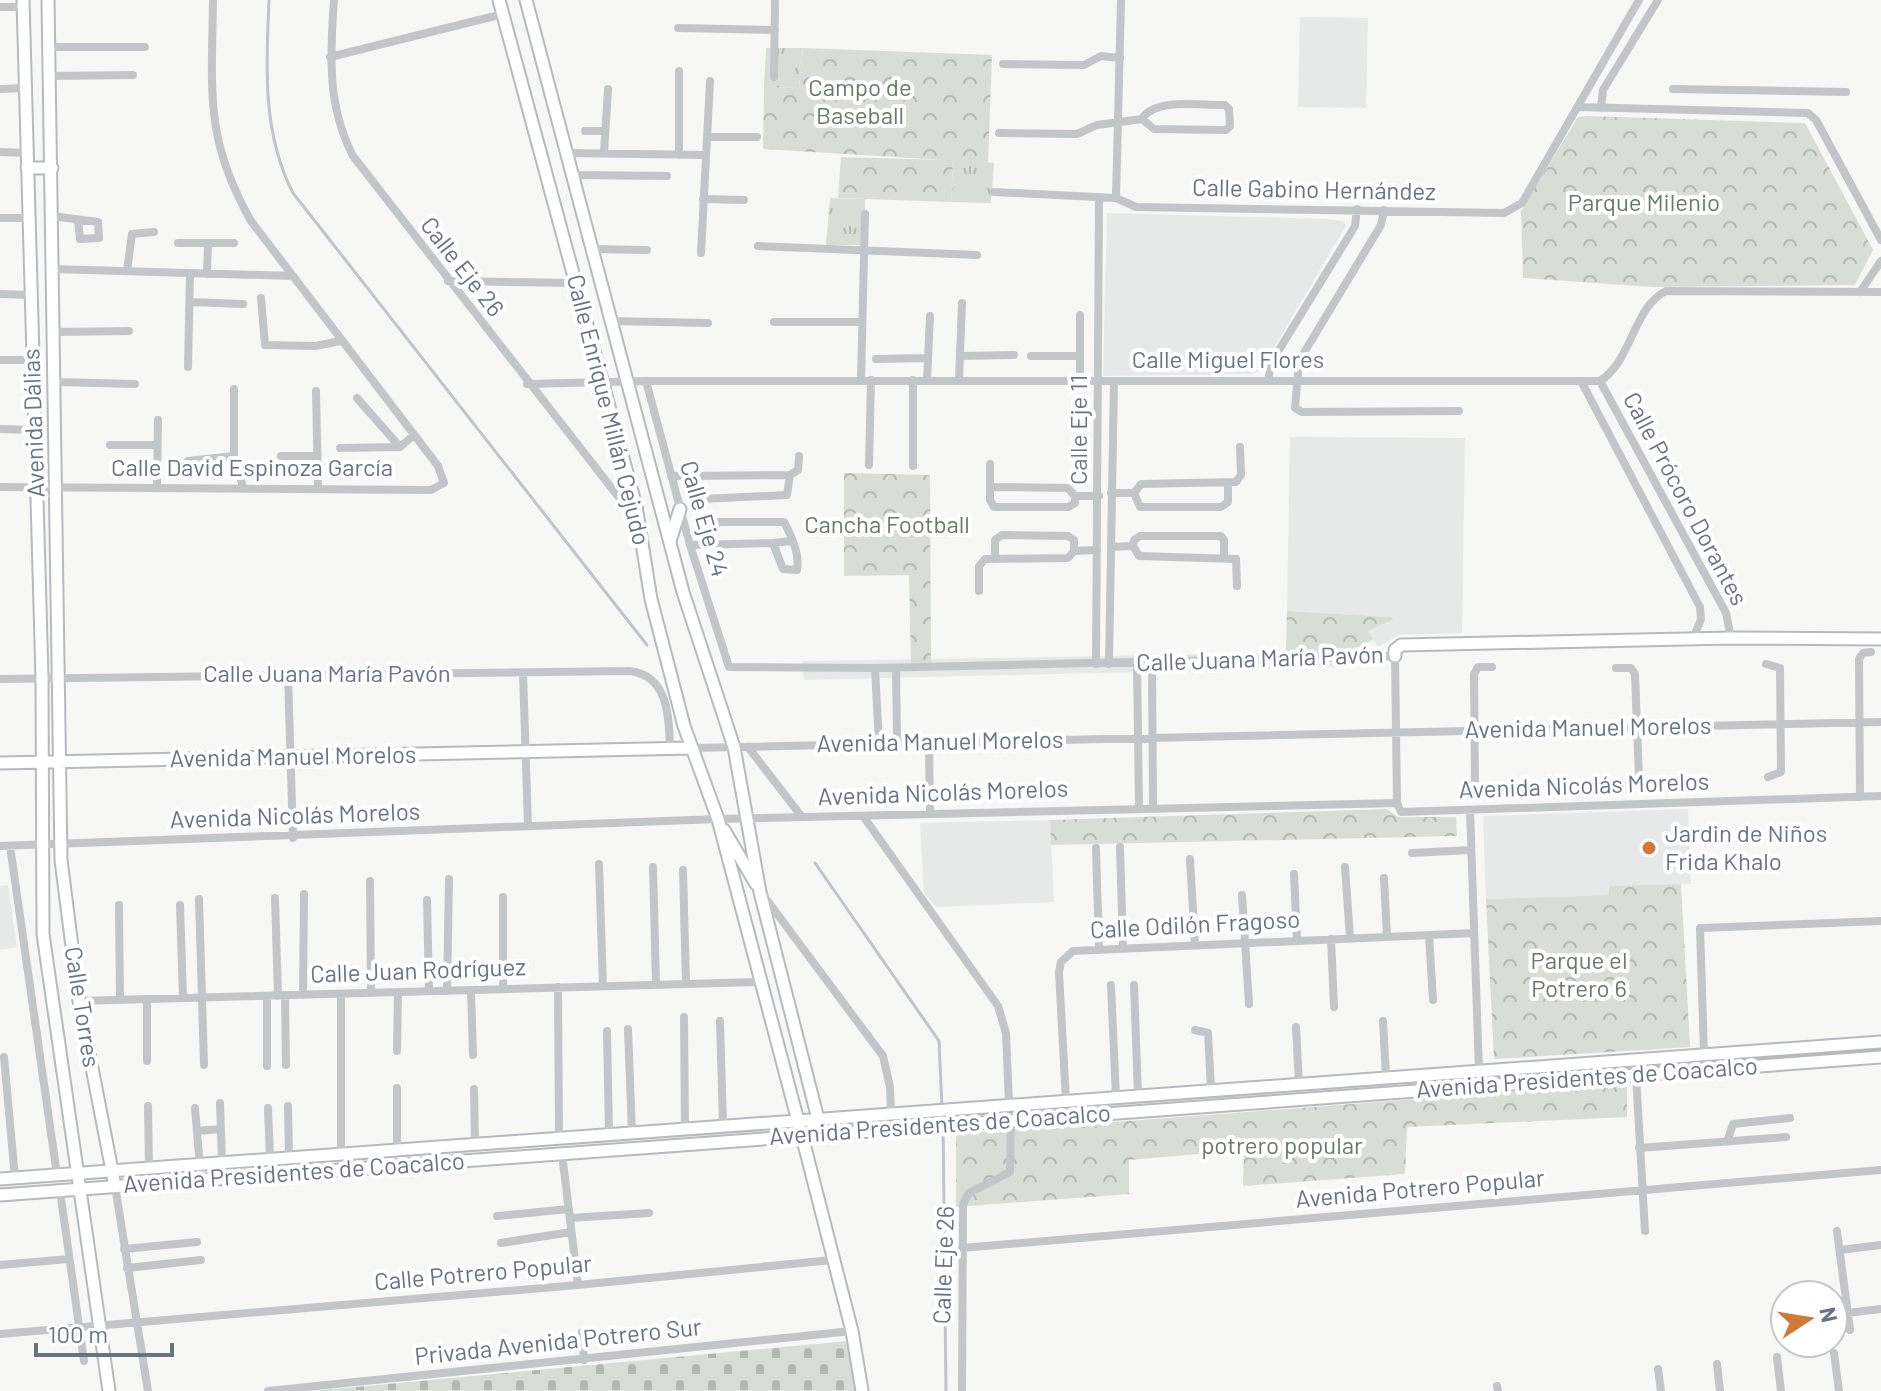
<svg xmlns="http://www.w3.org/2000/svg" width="1881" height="1391" viewBox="0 0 1881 1391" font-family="Barlow,sans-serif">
<defs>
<pattern id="grass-tufts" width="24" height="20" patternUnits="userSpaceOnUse" patternTransform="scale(2)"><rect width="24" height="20" fill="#d8ded6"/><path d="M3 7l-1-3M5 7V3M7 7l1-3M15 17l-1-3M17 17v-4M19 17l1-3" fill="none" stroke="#b3b8b3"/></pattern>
<pattern id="forest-crowns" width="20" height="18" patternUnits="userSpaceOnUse" patternTransform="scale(2)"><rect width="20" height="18" fill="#d8ded6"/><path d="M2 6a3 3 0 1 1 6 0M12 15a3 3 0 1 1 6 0" fill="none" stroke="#b3b8b3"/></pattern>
<pattern id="cemetery-stones" width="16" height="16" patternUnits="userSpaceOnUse" patternTransform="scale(2)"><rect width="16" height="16" fill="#d8ded6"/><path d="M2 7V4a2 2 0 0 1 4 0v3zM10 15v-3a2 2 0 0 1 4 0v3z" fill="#b3b8b3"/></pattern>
</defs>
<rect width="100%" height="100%" fill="#f7f7f5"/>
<path fill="#e7e8e8" d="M1300,17L1368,18L1366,108L1298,107Z
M1107,213L1326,219L1343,221L1346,226L1260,371L1253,374L1103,376Z
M1290,437L1465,438L1462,633L1399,635L1378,647L1368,631L1392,621L1391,617L1287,611Z
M1346,652L1345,667L804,680L802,661Z
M1688,809L1691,884L1610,886L1609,895L1486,899L1483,816Z
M1050,820L1054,902L936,907L924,893L920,823Z
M8,885L17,947L0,950V886Z"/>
<path fill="url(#grass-tufts)" d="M766,48H803L799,87L764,88Z
M953,160L994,163L991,203L951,202Z
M830,198L865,199L864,245H826Z"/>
<path fill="url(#forest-crowns)" d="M803,48L992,55L988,163L953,161L951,202L838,198L841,157L944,160L763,149L764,88L799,87Z
M1587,116L1805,123L1873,250L1855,285L1653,287L1523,278L1521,211L1578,117Z
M844,473L930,475L931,667L911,668L909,575L844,576Z
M1287,611L1391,617L1393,620L1368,631L1373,639C1349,658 1315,653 1286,653Z
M1387,809L1398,817H1456L1457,836L1051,845L1050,820Z
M1681,884L1690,1047L1494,1059L1486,899L1609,895V886Z
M1627,1083V1117L1407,1127L1405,1174L1243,1186L1244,1150L1129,1160V1194L956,1207V1134Z"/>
<path fill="url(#cemetery-stones)" d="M848,1341L856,1391H313Z"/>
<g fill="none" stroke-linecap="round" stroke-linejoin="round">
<path stroke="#bfc5cb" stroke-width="3" d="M269,0C266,66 262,133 293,193L647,645
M815,863L939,1041L942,1108
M943,1116L946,1391"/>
<g stroke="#b6b9be" stroke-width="15">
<path id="secondary" d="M23,0L42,677L43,934L109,1391
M48,0L61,860L79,1001L115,1186
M499,0L636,506L651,599L684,726L718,819L802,1136L852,1331L862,1391
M526,0L683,592L734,747L760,892L818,1119L813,1124
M27,168H52
M670,541L680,509
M1395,656V650L1401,645L1731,638L1881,639
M0,763L691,748
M724,830L756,884
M0,1179L1881,1042
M0,1195L1881,1057"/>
</g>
<path stroke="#c3c6c9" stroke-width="8" d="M334,0C330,54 327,106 353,156L638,522
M0,7H23
M678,28L775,30
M49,47H145
M330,57L503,14
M1003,64L1084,65L1101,56L1120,58
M679,71V155
M49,76L133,75
M774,77L775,0
M0,89L25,88
M1673,89L1846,92
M1578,107L1808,113L1816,120L1881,240
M1601,108L1603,90L1658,0
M585,131H605
M999,133L1077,134L1097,125L1142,119C1155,97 1202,106 1225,105L1229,109L1230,126L1226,130L1154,129L1142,119
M707,137H757
M0,152L26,153
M566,153L706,155
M604,153L608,89
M572,175L667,176
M994,192L1116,198L1136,207L1504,213L1522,203L1639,0
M1116,198L1121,0
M703,199L744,200
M1384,210L1381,225L1299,361L1295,408L1302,412L1459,411
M52,216L98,222L99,238L80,239L78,220
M0,218H28
M178,243H208
M758,246L977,255
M591,249L647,250
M701,253L710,81
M53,269L293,276
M127,271L132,234L154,232
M207,274L208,243H234
M448,281L576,283
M1860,292L1881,261
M0,294L30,295
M261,298L265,345L315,346L341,341
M190,302L243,304
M611,321L708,323
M774,322H862
M54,332L129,331
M960,356L1014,355
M1031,356H1080
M876,359L928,358
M0,360H32
M188,367L190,273
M861,380L865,214
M927,380L930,316
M959,380L962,303
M646,381L690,545L729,667L875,668L1395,656L1397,803L1401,812L1881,796
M1080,381V315
M1268,381L1271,363L1355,226L1357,209
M1581,381L1700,607L1701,619L1693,639
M1600,381L1726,613L1731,638
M55,382L135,384
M527,384L646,381H1600C1632,361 1633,307 1666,291L1881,292
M234,389V456L243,487
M316,391L318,488
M357,398L400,447
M0,429L34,430
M110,445H157
M340,448L400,447L414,435
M281,456H317
M188,461L234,456
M990,464V500L994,507H1068L1075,503V496
M869,465L871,380
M913,466V380
M671,476L790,475L798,470L799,456
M695,476L702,499L787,495L790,475
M157,486L158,420
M0,487L431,490L444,483L438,466L251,221C204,138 212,91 213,0
M990,487L1068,488L1075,496H1099
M1111,493H1134L1141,484L1236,482L1241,475L1240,447
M1134,493L1140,507H1221L1228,502V484
M713,544V528L719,522H784C791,535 800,556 797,570L783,569L773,543L792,541
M690,545L773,543
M1133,546L1139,556L1236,559L1237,586
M1133,546L1134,540L1140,536H1221L1224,540V558
M1111,547L1133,546
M995,558V540L1002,535L1068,536L1074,540V551
M979,591V566L985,559L1068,558L1074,551L1097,550
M1137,663L1139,808
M1152,663L1153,808
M1096,664L1099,197
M1109,664L1114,381
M1766,664L1780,668L1781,772L1768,777
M875,668L879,744
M896,668L897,744
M1616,668H1631L1635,674L1639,778L1635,785H1622
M523,673L528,826
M288,674L293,838
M0,679L630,671C669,676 669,718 670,749
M929,743L930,814
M748,747L802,817
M691,748L1881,722
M1475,791L1474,674L1478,667H1492
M1860,797L1859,659L1863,653L1871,652
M1470,810L1479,1071
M863,816L998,1006L1006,1033L1009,1105
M0,846L718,819L1397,803
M10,846L57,1175
M1120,847L1123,948
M1096,848L1099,949
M1412,853L1471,850
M1190,859L1195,945
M599,864L603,986
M653,867L656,984
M1345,867L1350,938
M683,870L686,984
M1294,874L1297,940
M1384,878L1387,937
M370,881L371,993
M763,895L883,1056L890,1087L891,1114
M1242,895L1249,1004
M503,897V989
M275,898L278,996
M199,899L204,1065
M427,900L429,991
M119,905L120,1000
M180,905L183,998
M1429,935L1433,1000
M1331,939L1334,1007
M1111,985L1116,1097
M1134,985L1138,1095
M558,987L559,1138
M471,990L473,1055
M447,991L449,879
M285,995L286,1065
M303,995L304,894
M267,996V1066
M147,999V1061
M79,1001L758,982
M684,1017L685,1129
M720,1021L723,1126
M1383,1021L1386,1077
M1296,1027L1299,1084
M628,1029L632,1133
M1195,1030L1208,1033L1211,1090
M607,1031L609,1134
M397,1051L398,992
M1704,1054L1700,928L1881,921
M4,1057L15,1178
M1636,1075L1645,1231
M474,1089L475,1144
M1066,1101L1059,972L1061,962L1073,951L1474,933
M220,1103L222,1162
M148,1106L149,1167
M288,1106L289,1157
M195,1108L201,1180
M268,1108L270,1159
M197,1131L221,1129
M1727,1142L1733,1124L1790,1118
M1639,1148L1786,1137
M397,1149V1088
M341,1153V994
M562,1154L578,1285
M115,1186L148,1391
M60,1191L84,1361
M497,1216L569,1209
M570,1218L649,1213
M1837,1231L1850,1330
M501,1243L571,1232
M962,1248L1881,1170
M124,1249L197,1242
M1840,1250L1881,1245
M0,1265L69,1259
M127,1268L201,1260
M1847,1313L1881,1309
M582,1332L584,1360
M0,1334L578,1285L832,1260
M1834,1353L1839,1391
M1777,1357L1781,1391
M1717,1364L1720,1391
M1658,1369L1661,1391
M1497,1386L1498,1391
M268,1391L852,1331
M962,1391L963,1204L969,1193L1010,1172L1011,1119"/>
<use href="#secondary" stroke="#fff" stroke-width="11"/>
</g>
<circle fill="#d1793b" stroke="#fff" stroke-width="3" cx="1649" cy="848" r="8"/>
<g text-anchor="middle" stroke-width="8" stroke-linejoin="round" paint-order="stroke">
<g font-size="24" fill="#687a68" stroke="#fff">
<text x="860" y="96">Campo de<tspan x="860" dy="28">Baseball</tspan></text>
<text x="1644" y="211">Parque Milenio</text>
<text x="887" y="533">Cancha Football</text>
<text x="1579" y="969">Parque el<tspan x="1579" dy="28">Potrero 6</tspan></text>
<text x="1282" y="1154">potrero popular</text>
</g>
<g font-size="24" fill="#697382" stroke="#fff">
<text transform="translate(1314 190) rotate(1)" y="8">Calle Gabino Hernández</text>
<text transform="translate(462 267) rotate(52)" y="8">Calle Eje 26</text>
<text x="1228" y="368">Calle Miguel Flores</text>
<text transform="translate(608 410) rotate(76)" y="8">Calle Enrique Millán Cejudo</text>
<text transform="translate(34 423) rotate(-92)" y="8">Avenida Dálias</text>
<text transform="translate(1079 430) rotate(-90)" y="8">Calle Eje 11</text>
<text x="252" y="476">Calle David Espinoza García</text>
<text transform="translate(1685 499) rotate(62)" y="8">Calle Prócoro Dorantes</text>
<text transform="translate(704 519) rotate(74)" y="8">Calle Eje 24</text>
<text transform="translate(1260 659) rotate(-2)" y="8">Calle Juana María Pavón</text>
<text x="327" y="682">Calle Juana María Pavón</text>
<text transform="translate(1588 728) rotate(-1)" y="8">Avenida Manuel Morelos</text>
<text transform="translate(940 742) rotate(-1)" y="8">Avenida Manuel Morelos</text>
<text transform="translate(293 757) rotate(-1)" y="8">Avenida Manuel Morelos</text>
<text transform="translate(1584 786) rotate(-2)" y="8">Avenida Nicolás Morelos</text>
<text transform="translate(943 793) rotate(-2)" y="8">Avenida Nicolás Morelos</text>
<text transform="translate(295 816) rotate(-2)" y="8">Avenida Nicolás Morelos</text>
<text transform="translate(1195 925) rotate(-3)" y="8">Calle Odilón Fragoso</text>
<text transform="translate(418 971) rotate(-2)" y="8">Calle Juan Rodríguez</text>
<text transform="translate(82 1007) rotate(81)" y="8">Calle Torres</text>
<text transform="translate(1587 1078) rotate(-4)" y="8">Avenida Presidentes de Coacalco</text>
<text transform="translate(940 1125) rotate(-4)" y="8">Avenida Presidentes de Coacalco</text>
<text transform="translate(294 1173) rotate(-4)" y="8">Avenida Presidentes de Coacalco</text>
<text transform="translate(1420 1189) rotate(-5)" y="8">Avenida Potrero Popular</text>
<text transform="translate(944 1265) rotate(-88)" y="8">Calle Eje 26</text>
<text transform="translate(483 1273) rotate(-5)" y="8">Calle Potrero Popular</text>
<text transform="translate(558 1342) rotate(-6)" y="8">Privada Avenida Potrero Sur</text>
</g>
<g font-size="24" fill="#697382" stroke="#fff" text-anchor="start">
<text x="1665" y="842">Jardin de Niños<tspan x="1665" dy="28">Frida Khalo</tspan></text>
</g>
</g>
<g transform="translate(1809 1319) rotate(78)"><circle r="38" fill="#ffffff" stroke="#c3c7cd" stroke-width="2"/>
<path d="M0-6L14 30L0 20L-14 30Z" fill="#d1793b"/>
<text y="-12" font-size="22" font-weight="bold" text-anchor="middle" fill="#697382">N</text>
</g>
<path d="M36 1343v12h136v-12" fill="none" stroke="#697382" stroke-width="4"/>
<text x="48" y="1343" font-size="24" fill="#697382" stroke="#ffffff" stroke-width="6" paint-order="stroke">100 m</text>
</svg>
